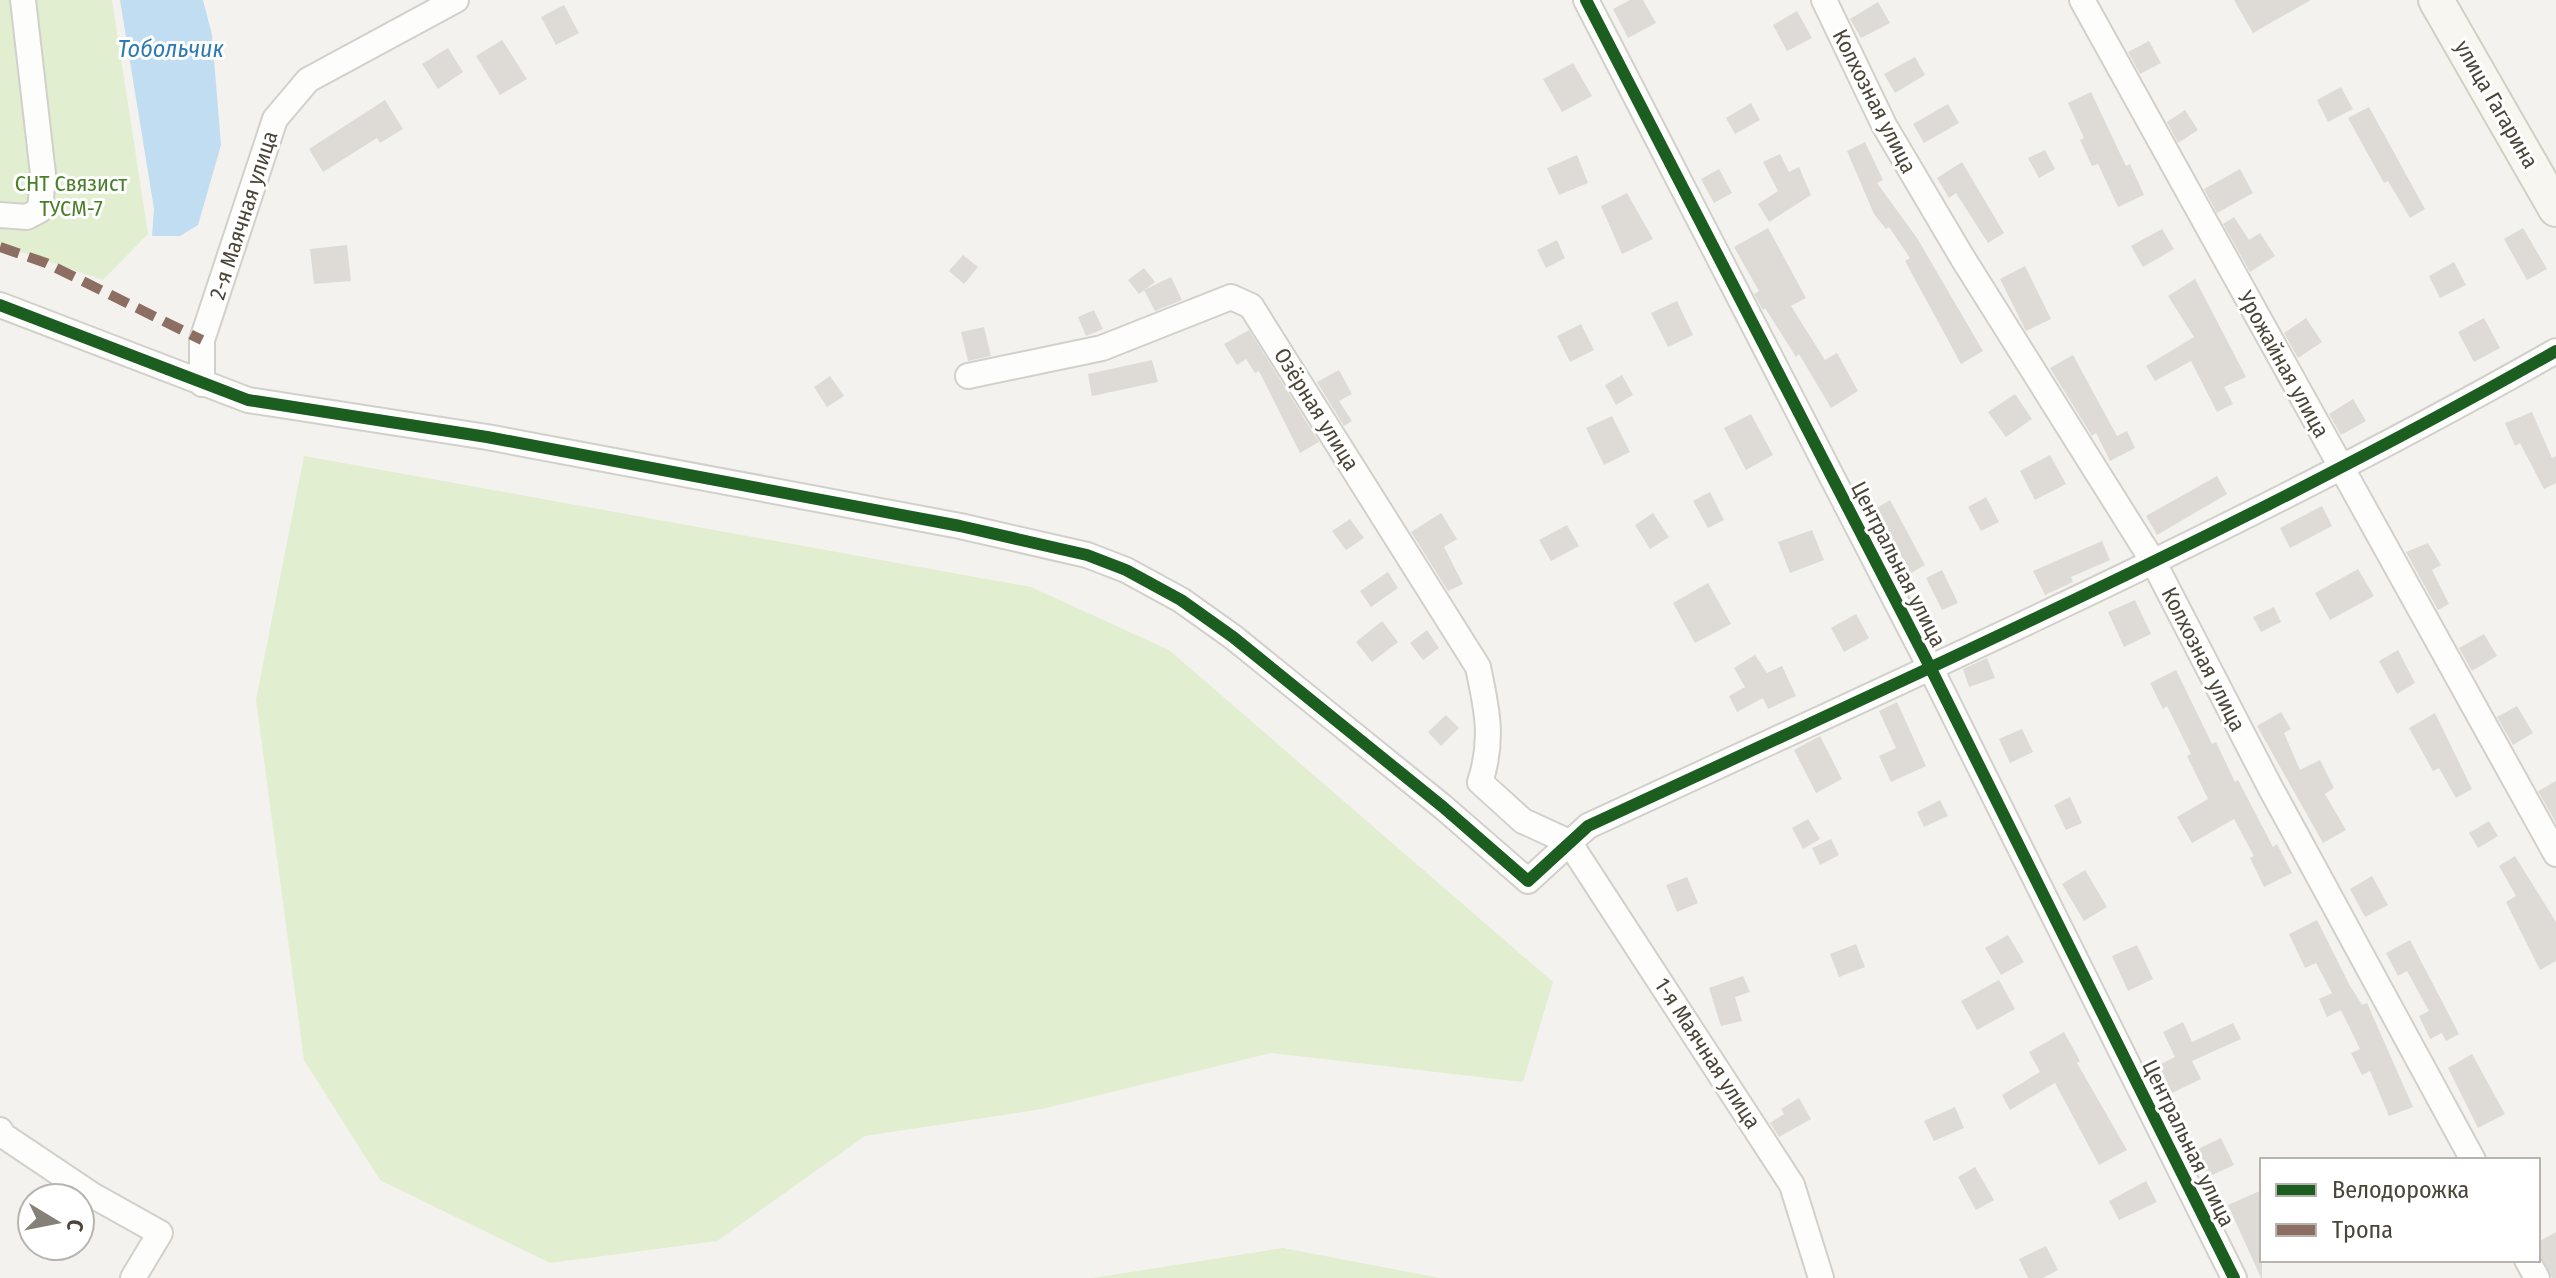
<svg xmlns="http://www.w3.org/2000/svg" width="2556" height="1278" viewBox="0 0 2556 1278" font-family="'Fira Sans Condensed',sans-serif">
<rect width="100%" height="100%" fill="#f4f2ee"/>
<path fill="#e1eecf" d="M0,0H112L148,234L103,280L0,245Z
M304,456L1031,587L1169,650L1553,982L1523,1082L1271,1053L1042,1109L865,1136L717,1241L550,1263L380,1180L304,1060L256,700Z
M1283,1248L1440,1278H1093Z"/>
<path fill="#c0ddf1" d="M120,0H203L212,35L221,145L198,225L180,236H152L154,209Z"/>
<path fill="#dedbd6" d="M1630,0H1643L1656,23L1628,38L1613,9Z
M2234,0H2311L2253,33Z
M1878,2L1890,23L1861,38L1850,19Z
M564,5L579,33L556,45L541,17Z
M1797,11L1812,38L1787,51L1773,25Z
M502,40L527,79L500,95L476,56Z
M2149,41L2161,63L2140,74L2128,52Z
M448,48L463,72L438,89L422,64Z
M1915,57L1925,75L1895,93L1884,74Z
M1573,63L1592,96L1562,112L1543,79Z
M2341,87L2353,109L2328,122L2317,100Z
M2091,92L2126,166L2130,164L2144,195L2118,207L2098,164L2092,166L2080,140L2084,138L2068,103Z
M385,100L403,129L380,143L377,138L323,172L309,149Z
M1751,103L1760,120L1735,134L1726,118Z
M1948,104L1959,123L1924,143L1913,124Z
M2369,107L2425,209L2410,218L2388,181L2384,183L2348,118Z
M2185,110L2198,130L2178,143L2167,122Z
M1865,142L1883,180L1877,183L1917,238L1983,351L1961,364L1905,261L1910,258L1889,227L1886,229L1874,214L1847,151Z
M2045,150L2055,169L2039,178L2028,158Z
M1780,154L1789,172L1799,167L1811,195L1769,222L1758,204L1778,191L1763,162Z
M1577,155L1588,183L1559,195L1547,168Z
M1962,162L2004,233L1988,243L1956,193L1949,198L1937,178Z
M1719,169L1732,193L1714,203L1701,179Z
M2240,169L2253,193L2217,213L2204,189Z
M1627,193L1653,239L1622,254L1601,206Z
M2234,217L2249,240L2260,233L2275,256L2250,272L2223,224Z
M1768,228L1806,298L1791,306L1825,360L1837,353L1858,391L1831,408L1799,354L1796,357L1765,308L1763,310L1754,294L1759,291L1734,247Z
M2523,228L2547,269L2527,280L2504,239Z
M2162,229L2174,249L2143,267L2131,246Z
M1557,240L1565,258L1546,268L1537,250Z
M347,245L351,281L314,284L310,249Z
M963,255L978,267L964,284L949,271Z
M2454,262L2466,285L2440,298L2429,276Z
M2025,266L2051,319L2026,331L2000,279Z
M1144,268L1155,282L1139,294L1128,280Z
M1171,277L1182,300L1155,311L1144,290Z
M2195,279L2246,377L2224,387L2233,404L2217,412L2191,361L2155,381L2146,366L2194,337L2168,296Z
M1677,301L1693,335L1668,347L1651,313Z
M1094,310L1103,329L1086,336L1078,317Z
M2306,318L2322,342L2298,358L2284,333Z
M2484,318L2500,348L2474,362L2458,332Z
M1581,324L1594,350L1570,362L1557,336Z
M984,327L991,356L968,361L961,332Z
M1249,330L1319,442L1300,453L1259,371L1255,373L1246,359L1237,365L1224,344Z
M2073,355L2117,436L2127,431L2135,448L2110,461L2096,433L2092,436L2050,368Z
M1152,360L1158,382L1092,396L1088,374Z
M1339,370L1352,394L1339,401L1352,421L1344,426L1317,382Z
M1622,375L1633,395L1616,405L1605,385Z
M830,376L844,396L827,407L814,387Z
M2015,394L2032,419L2006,437L1988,412Z
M2353,399L2366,421L2341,435L2329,414Z
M2532,412L2552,458L2556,456V483L2544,489L2520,443L2515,446L2505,423Z
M1751,414L1773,455L1746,470L1724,428Z
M1612,416L1630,452L1604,465L1586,428Z
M2050,455L2066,484L2035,500L2020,471Z
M2217,476L2227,494L2157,535L2146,516Z
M1710,492L1724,520L1708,528L1693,501Z
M1986,497L1999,522L1981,531L1968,507Z
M1890,500L1925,565L1911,573L1875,509Z
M2322,506L2332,526L2290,548L2280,528Z
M1441,513L1457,539L1444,547L1463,584L1448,591L1411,532Z
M1653,513L1669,537L1650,549L1635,525Z
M1350,519L1364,538L1346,550L1332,531Z
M1567,525L1579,546L1551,561L1539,540Z
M1812,530L1824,560L1790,573L1778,542Z
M2102,541L2110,560L2071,577L2073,582L2045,595L2033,571Z
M2428,543L2441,565L2432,570L2449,604L2438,610L2406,552Z
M2358,569L2374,596L2330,620L2315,593Z
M1942,570L1958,603L1942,610L1926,578Z
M1388,572L1398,588L1371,607L1360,591Z
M1708,583L1731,624L1695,643L1673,603Z
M2135,600L2151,634L2124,647L2108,612Z
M2274,607L2281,622L2261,632L2253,617Z
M1856,614L1869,638L1844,652L1831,628Z
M1382,621L1398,642L1372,662L1356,642Z
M1427,630L1439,648L1423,660L1410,643Z
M2484,634L2497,656L2472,671L2459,648Z
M2398,650L2415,683L2397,694L2379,661Z
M1755,655L1767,673L1782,666L1796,696L1768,709L1763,698L1737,712L1729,696L1745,687L1734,668Z
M1987,658L1995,678L1969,687L1963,669Z
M2176,670L2212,744L2216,742L2235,782L2238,780L2273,847L2277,844L2292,873L2264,887L2250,858L2254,856L2234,819L2192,843L2177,817L2208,799L2187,756L2191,754L2167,706L2163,709L2150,683Z
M1897,702L1926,766L1891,782L1879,756L1896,748L1879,711Z
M2517,706L2533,733L2513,745L2497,717Z
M2281,712L2291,729L2284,733L2300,770L2320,760L2334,788L2325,794L2346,830L2323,843L2257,726Z
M2435,713L2472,789L2456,798L2439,768L2433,771L2409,728Z
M1446,715L1459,728L1441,746L1428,732Z
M2022,729L2033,752L2010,763L1999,739Z
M1820,736L1842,779L1816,793L1794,750Z
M2556,781V823L2538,791Z
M2070,797L2082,823L2066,830L2054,805Z
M1940,800L1948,816L1924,827L1917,812Z
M1808,819L1820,839L1803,849L1792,828Z
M2489,821L2498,836L2478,848L2469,833Z
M1831,839L1839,855L1820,865L1812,848Z
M2515,856L2556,922V961L2540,970L2506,902L2516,896L2499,866Z
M2085,870L2107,907L2084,921L2062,884Z
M2372,876L2388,905L2365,917L2350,889Z
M1687,877L1698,903L1677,912L1666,885Z
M2317,920L2349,984L2362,1005L2367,1003L2413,1107L2389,1116L2370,1071L2362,1075L2351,1053L2360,1049L2341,1010L2327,1017L2319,999L2332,993L2316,963L2305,968L2289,934Z
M2008,935L2024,962L2001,975L1985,948Z
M2410,940L2459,1034L2446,1041L2442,1033L2430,1039L2419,1016L2429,1011L2407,971L2398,976L2386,953Z
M1856,944L1865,967L1839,977L1830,954Z
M2137,945L2153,979L2128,991L2112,956Z
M1743,976L1750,992L1735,997L1742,1021L1721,1026L1709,988Z
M1999,980L2015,1009L1977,1030L1961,1001Z
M2183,1022L2192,1042L2233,1023L2241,1039L2192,1061L2201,1079L2172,1093L2159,1065L2175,1057L2163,1032Z
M2064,1032L2080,1061L2077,1063L2127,1150L2099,1165L2055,1083L2010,1110L2002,1095L2040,1072L2029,1052Z
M2472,1054L2505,1114L2478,1128L2448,1068Z
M1799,1098L1811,1119L1779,1137L1770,1123L1784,1114L1781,1109Z
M1955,1107L1964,1128L1934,1141L1924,1121Z
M2221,1138L2234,1165L2208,1177L2196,1150Z
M1975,1167L1994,1200L1976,1210L1958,1177Z
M2146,1181L2157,1202L2119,1220L2109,1201Z
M2262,1190V1278H2261L2228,1205Z
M2556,1232V1278H2552L2538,1250V1242Z
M2046,1246L2058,1270L2043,1278H2028L2019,1259Z"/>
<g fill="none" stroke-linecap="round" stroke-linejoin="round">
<g stroke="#d2d0cb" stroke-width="28">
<path id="street" d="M1586,0L1930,667L2234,1278
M1824,0L1884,125L1962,257L2154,563L2270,787L2473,1160
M2082,0L2556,854
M0,215L27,217L40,210L43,174L23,0
M0,305L248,400L487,437L960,526L1087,555L1126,570L1181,600L1233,637L1443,807L1528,881L1588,826C1914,675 2243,529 2556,351
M968,376L1102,348L1231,297L1251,306L1478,667C1487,709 1494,740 1480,782L1523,821L1569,842L1792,1185L1821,1278
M202,384V340L275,119L308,80L456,0
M0,1130L4,1136L92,1195L160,1233L133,1278
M2527,1260L2537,1278"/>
</g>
<g stroke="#d3cfc5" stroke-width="38">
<path id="secondary" d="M2436,0L2556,209"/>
</g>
<use href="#street" stroke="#fdfdfc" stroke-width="24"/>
<use href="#secondary" stroke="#f7f6f1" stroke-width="34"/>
<path stroke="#8d6e63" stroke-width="10" stroke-dasharray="20 10" stroke-linecap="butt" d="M0,247L46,263L202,340"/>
<g stroke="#fff" stroke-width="17">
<path id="cycleway" d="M1586,0L1930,667L2234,1278
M0,305L248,400L487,437L960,526L1087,555L1126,570L1181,600L1233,637L1443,807L1528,881L1588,826C1914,675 2243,529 2556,351"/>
</g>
<use href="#cycleway" stroke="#1b5e20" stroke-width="12"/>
</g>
<g text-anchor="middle" stroke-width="6" stroke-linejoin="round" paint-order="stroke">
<g font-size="22" fill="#4b4439" stroke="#fff">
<text transform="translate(1875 101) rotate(63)" y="8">Колхозная улица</text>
<text transform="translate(2497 104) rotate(60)" y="8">улица Гагарина</text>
<text transform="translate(243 215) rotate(-72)" y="8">2-я Маячная улица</text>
<text transform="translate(2284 364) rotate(61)" y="8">Урожайная улица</text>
<text transform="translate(1317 409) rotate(58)" y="8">Озёрная улица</text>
<text transform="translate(1899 564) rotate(63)" y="8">Центральная улица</text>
<text transform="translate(2204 659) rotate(63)" y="8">Колхозная улица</text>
<text transform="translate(1708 1053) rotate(57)" y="8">1-я Маячная улица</text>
<text transform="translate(2189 1143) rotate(64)" y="8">Центральная улица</text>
</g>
<g font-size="22" fill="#4a7f2a" stroke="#fff">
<text x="71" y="191">СНТ Связист<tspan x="71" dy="25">ТУСМ-7</tspan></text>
</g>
<g font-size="24" font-style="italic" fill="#2e7ab2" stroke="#fff">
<text x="171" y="57">Тобольчик</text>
</g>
</g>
<rect x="2260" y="1158" width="280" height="104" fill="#ffffff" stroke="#b7b4b0" stroke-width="2"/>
<rect x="2276" y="1184" width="40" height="12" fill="#1b5e20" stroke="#b7b4b0" stroke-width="2"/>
<text x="2332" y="1198" font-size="24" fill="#4b4439">Велодорожка</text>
<rect x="2276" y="1224" width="40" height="12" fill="#8d6e63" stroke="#b7b4b0" stroke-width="2"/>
<text x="2332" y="1238" font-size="24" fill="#4b4439">Тропа</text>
<g transform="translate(56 1222) rotate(100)"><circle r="38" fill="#ffffff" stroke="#b7b4b0" stroke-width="2"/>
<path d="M0-6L14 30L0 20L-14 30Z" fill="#868178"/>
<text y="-12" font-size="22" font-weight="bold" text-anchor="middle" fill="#4b4439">С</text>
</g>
</svg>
